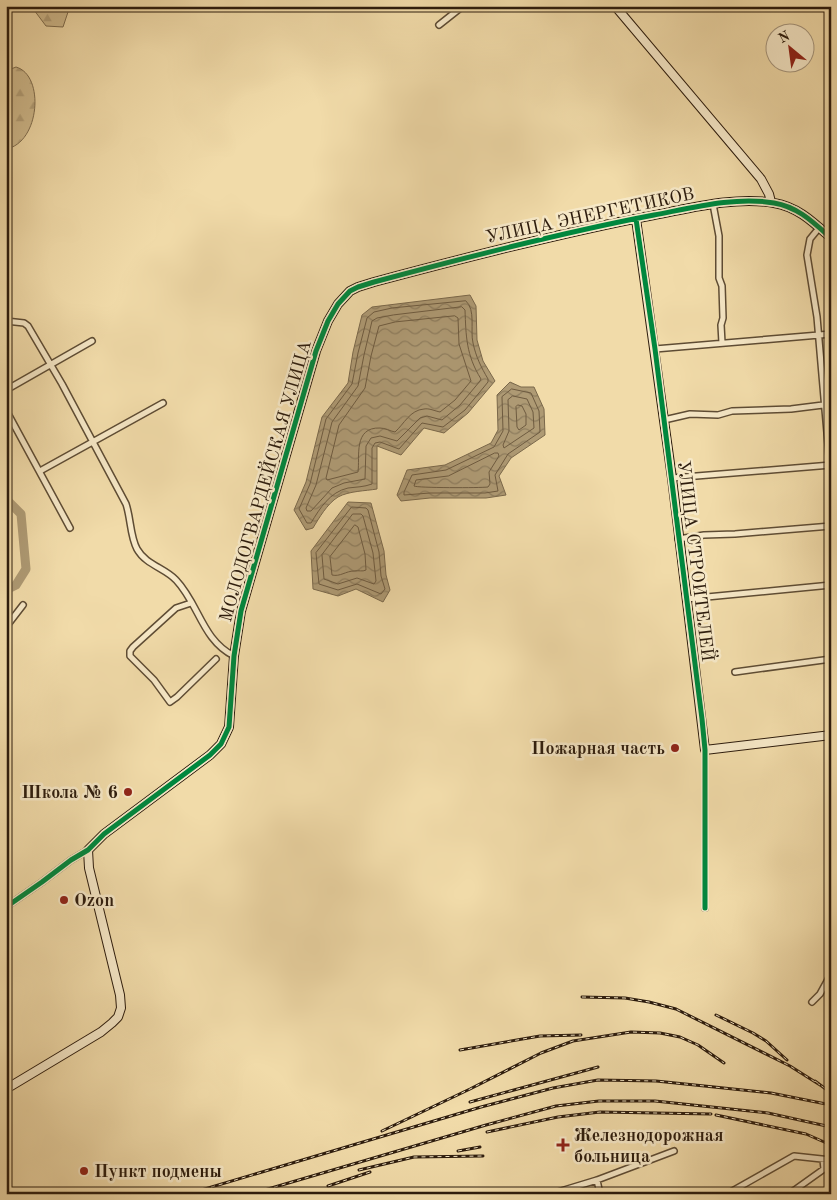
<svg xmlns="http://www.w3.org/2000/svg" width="837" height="1200" viewBox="0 0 837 1200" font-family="'Old Standard TT',serif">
<defs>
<pattern id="forest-firs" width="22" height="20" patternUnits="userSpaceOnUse" patternTransform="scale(1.25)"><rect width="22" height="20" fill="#d0bb8e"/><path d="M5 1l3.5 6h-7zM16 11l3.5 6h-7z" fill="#b3a079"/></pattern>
<pattern id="water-waves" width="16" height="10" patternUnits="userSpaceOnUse" patternTransform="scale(1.25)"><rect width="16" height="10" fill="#ae9a74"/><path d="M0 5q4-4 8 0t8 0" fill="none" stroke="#8e7d5e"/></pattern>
</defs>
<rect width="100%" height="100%" fill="#f1dba9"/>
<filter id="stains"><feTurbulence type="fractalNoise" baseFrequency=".004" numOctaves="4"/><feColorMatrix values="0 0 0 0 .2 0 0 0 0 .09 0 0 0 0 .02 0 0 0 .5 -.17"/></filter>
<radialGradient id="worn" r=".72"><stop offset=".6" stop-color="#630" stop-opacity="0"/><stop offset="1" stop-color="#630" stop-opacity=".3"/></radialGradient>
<path fill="url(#forest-firs)" stroke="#7e6c4e" d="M31,6H67L68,12L63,27L46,26Z
M16,67C45,75 40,143 6,149V71Z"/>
<path fill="url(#water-waves)" stroke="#7a684b" d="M470,295L476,306L477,340L483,361L495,381L468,413L444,433L424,428L401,455L377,446V489C365,491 349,491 338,497C327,504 319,518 313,528L306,530L294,510L306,482L322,417L348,383L353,352L362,315L372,307Z
M510,382L521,387H534L544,409L545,435L511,458L499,476L506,495L486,498H430L401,501L397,495L407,470L445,465L491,443L498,430L497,395Z
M348,502L371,503L384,551L386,575L390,590L383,602L356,589L338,596L313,589L311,551Z"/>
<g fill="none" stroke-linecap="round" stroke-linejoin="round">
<path stroke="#6e5b40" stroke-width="1" d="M466,301C476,310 470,330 473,343C476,357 481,367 488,379V382L465,410L443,427L422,423L399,449L380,442L375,443L372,448V484C364,487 356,487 348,488C330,492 320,508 311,523H307L299,509L310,484L326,419L352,384L358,353L367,318L374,312L392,308Z
M462,307L465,310C466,336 466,355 481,379L480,381L460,405L442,420L427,416L420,418L397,441L380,436L371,438L366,446L365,479L344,483L332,488L311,511H307L306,508L316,485L332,422L358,386L364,355L372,321L377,318L393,315Z
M455,316L458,318L459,344L471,381L455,400L440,412C435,411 429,408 424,409C410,410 404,424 395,432C390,431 385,428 380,428C353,427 360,457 358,472L327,480L326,478L339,425L365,388L371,356L379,326L395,322Z
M512,389L531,393L539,411L540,432L508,454L495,475L498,491L485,493H430L404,495V492L412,475L446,470L494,447L503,431L502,397Z
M513,396L527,399L533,412L534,428L504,448L503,445L509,431L508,400Z
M518,405L522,406L526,414V425L519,430L517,427L516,407Z
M495,453H498L499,456L489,472L490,484L488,487C481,488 417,488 414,486L416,480L448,476Z
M352,507L366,508L368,510L379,552L381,576L385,589L381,594L357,584L338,590L319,584L316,553Z
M353,514H361L363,516L373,553L376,581L374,584L357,578L338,584L324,579L322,555Z
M355,525L358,527L365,554L366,570C362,572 359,570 354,571C346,571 340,577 332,575L330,557Z"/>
<path stroke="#ae9a74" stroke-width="9" d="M6,499L21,514L26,569L16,585L6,590"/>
<g stroke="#5e4c34" stroke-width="8">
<path id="street" d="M439,25L463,6
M713,204L719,236V278L722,286L723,318L721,325L722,343
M819,228L810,239L807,255L817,317L831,479
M6,321L24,323L28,326L62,384L126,504C131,519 130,536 137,549C146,565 165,568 176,580C199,604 202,640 234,656
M655,349L831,334
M6,390L92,341
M6,410L70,528
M664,420L690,414L718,415L732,411L791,409L831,404
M40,471L163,403
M672,478L831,465
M678,539L704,535L735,534L831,526
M686,599L831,585
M191,603L176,608L133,647L130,651V656L154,680L170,702L177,697L216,659
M6,627L23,605
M735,672L831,659
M705,750V908
M6,907L42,882L71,860L88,850
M812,1002L820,994L831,974
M597,1180L600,1194
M551,1194L597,1180L674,1151
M727,1194L794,1156L831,1160
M789,1194L824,1169L823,1160"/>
</g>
<g stroke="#2d1c0d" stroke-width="10">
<path id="secondary" d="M615,6L761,179L769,194L771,202
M636,219L672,478L705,750L831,735
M6,1089L101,1032L112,1023L118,1017L121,1008L120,995L89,868L88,850L104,834L210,755L221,744L229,727L234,656L241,611L316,351L328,321L338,304L350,291L358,287L374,282C467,257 560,233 654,215C691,208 736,196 774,203C798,207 813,222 831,238"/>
</g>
<use href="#street" stroke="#f6e8c7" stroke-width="5"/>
<use href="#secondary" stroke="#f6e8c7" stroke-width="8"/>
<g stroke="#2d1c0d" stroke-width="3">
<path id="rail" d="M582,997L625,998L649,1002L676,1009L790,1066L820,1085
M716,1015L753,1033L766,1041L787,1060
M460,1050L540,1036L581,1035
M815,1081L831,1093
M470,1102L598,1067
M716,1115L806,1134L831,1145
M382,1131L470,1089L541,1053L573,1041L631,1032L660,1033L680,1037L698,1045L724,1063
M487,1132L558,1117L600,1112L711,1114
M458,1151L480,1147
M359,1170L414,1157L483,1156
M328,1186L370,1172
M188,1194L481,1107L553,1088L598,1080L656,1081L714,1087L771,1093L831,1105
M251,1194L486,1125L556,1106L599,1101H655L768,1113L831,1127"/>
</g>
<use href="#rail" stroke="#f6e8c7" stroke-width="1" stroke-dasharray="4" stroke-linecap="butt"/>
<g stroke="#f6e8c7" stroke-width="8">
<path id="cycleway" d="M636,219L655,349L702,719L705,750V908
M6,907L42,882L71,860L88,850L104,834L210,755L221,744L229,727L234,656L241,611L316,351L328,321L338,304L350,291L358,287L374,282C467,257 560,233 654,215C691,208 736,196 774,203C798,207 813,222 831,238"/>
</g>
<use href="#cycleway" stroke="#00873e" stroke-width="5"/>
</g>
<g fill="#8f2418" stroke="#f6e8c7" stroke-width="2">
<circle cx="675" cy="748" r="5"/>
<circle cx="128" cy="792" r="5"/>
<circle cx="64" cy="900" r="5"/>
<path d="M560.5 1137.5h5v5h5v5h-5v5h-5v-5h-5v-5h5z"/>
<circle cx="84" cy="1171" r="5"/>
</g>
<g text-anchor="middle" stroke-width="5" stroke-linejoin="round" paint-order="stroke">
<g font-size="18" fill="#2d1c0d" stroke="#f6e8c7">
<text transform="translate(590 215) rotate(-12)" y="6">УЛИЦА ЭНЕРГЕТИКОВ</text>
<text transform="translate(265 481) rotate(-74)" y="6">МОЛОДОГВАРДЕЙСКАЯ УЛИЦА</text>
<text transform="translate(696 561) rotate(83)" y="6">УЛИЦА СТРОИТЕЛЕЙ</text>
</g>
<g font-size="18" font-weight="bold" fill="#2d1c0d" stroke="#f6e8c7" text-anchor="start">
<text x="665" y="754" text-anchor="end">Пожарная часть</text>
<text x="118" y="798" text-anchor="end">Школа № 6</text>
<text x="74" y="906">Ozon</text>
<text x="574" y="1141">Железнодорожная<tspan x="574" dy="21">больница</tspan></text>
<text x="94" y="1177">Пункт подмены</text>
</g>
</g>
<rect width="837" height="1200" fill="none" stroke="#f1dba9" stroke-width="25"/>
<rect x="8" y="8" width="822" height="1185" fill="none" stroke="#2d1c0d" stroke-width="2.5"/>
<rect x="12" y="12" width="812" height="1175" fill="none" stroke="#2d1c0d"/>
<g transform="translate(790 48) rotate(331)"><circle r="24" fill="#f6e8c7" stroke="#a6967d"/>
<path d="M0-4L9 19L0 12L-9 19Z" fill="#8f2418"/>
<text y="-8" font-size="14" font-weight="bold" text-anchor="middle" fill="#2d1c0d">N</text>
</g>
<rect width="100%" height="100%" filter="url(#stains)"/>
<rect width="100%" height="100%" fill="url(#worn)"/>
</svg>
